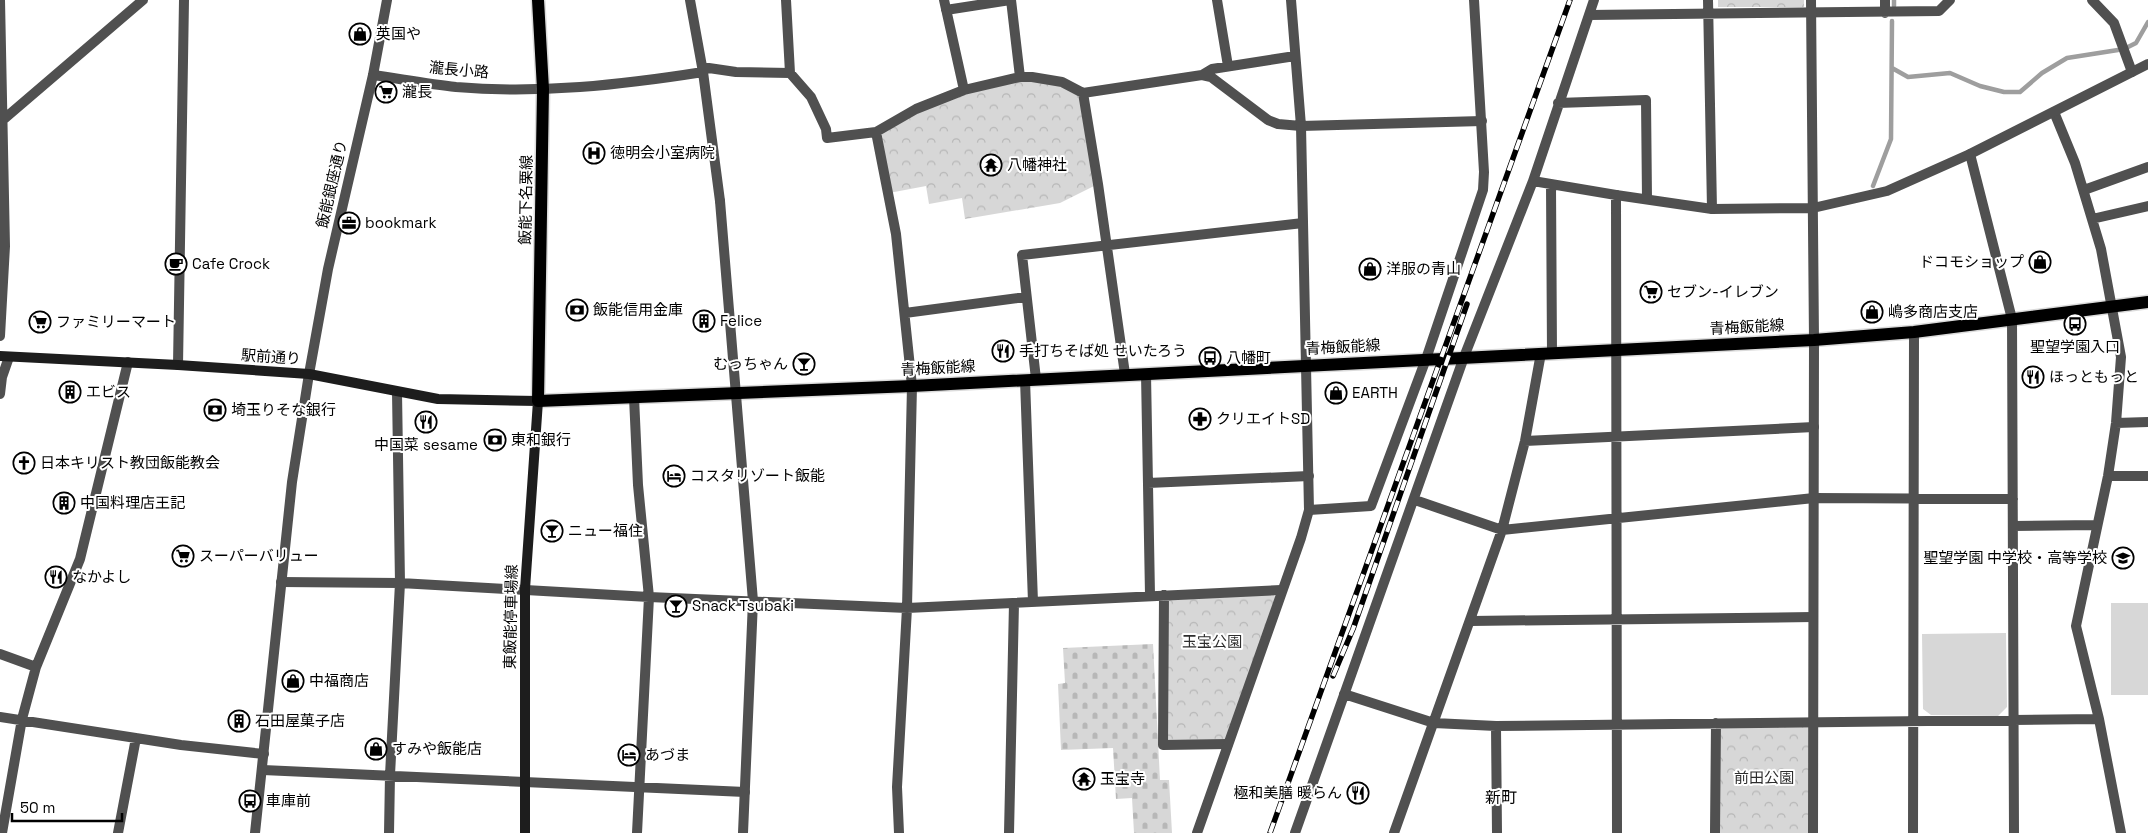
<svg xmlns="http://www.w3.org/2000/svg" width="2148" height="833" viewBox="0 0 2148 833" font-family="'Space Grotesk','Noto Sans JP',sans-serif">
<defs>
<pattern id="forest-crowns" width="20" height="18" patternUnits="userSpaceOnUse" patternTransform="scale(1.25)"><rect width="20" height="18" fill="#d7d7d7"/><path d="M2 6a3 3 0 1 1 6 0M12 15a3 3 0 1 1 6 0" fill="none" stroke="#b7b7b7"/></pattern>
<pattern id="cemetery-stones" width="16" height="16" patternUnits="userSpaceOnUse" patternTransform="scale(1.25)"><rect width="16" height="16" fill="#d7d7d7"/><path d="M2 7V4a2 2 0 0 1 4 0v3zM10 15v-3a2 2 0 0 1 4 0v3z" fill="#b7b7b7"/></pattern>
</defs>
<rect width="100%" height="100%" fill="#fff"/>
<path fill="#d7d7d7" d="M2111,603H2148V695H2111Z
M2006,633L2007,707L1998,716L1931,715L1923,709L1922,634Z"/>
<path fill="url(#forest-crowns)" d="M1718,0H1804V7H1718Z
M1032,77L1083,93L1098,184L1060,203L965,219L962,198L929,204L926,186L889,193L876,132L964,90Z
M1271,590L1277,600L1228,744L1163,745L1164,595Z
M1813,722V833H1715L1716,723Z"/>
<path fill="url(#cemetery-stones)" d="M1153,644L1160,780H1169L1172,833H1134L1132,798L1116,799L1113,748L1061,750L1058,684L1065,683L1063,648Z"/>
<g fill="none" stroke-linecap="round" stroke-linejoin="round">
<path stroke="#9e9e9e" stroke-width="4.5" d="M1894,0V6
M2128,47L2136,43L2148,22
M1892,68L1908,77L1950,73L1980,86L2004,92H2020L2042,73L2067,58L2118,50
M1873,186L1891,139L1892,21"/>
<g stroke="#dbdbdb" stroke-width="15">
<path id="primary" d="M538,0L543,89L538,401L912,386L1814,340L1914,332L2148,302"/>
</g>
<path stroke="#505050" stroke-width="10" d="M0,394L2,377L9,357"/>
<path stroke="#505050" stroke-width="10" d="M690,0L703,72L720,201
M786,0L790,73L811,97L826,129L827,138L876,132L916,109L964,90L1020,77H1032L1062,82L1083,93L1098,184L1125,374
M944,0L964,90
M1011,0L1020,77
M1217,0L1228,66
M1291,0L1301,126
M1708,0L1712,209
M2092,0L2114,23L2132,72
M946,10L1010,0
M1885,13V0
M1589,15L1939,11L1950,0
M702,67L736,72L790,73
M373,75C401,79 429,84 456,87C539,94 621,85 703,72
M1202,75L1212,69L1295,56
M1083,93L1202,75L1211,77L1268,120L1278,124L1301,126L1482,121
M1558,103L1646,100L1647,199
M2054,112L2075,163L2101,249L2121,357L2116,423L2108,476L2076,626L2099,719L2121,833
M4,119L143,0
M876,132L896,234L912,386L907,608L897,787L899,833
M1970,154L2012,319L2014,833
M1533,181L1616,195L1617,833
M1551,185L1552,353
M2084,190L2148,167
M2092,219L2148,206
M905,313L1026,297
M0,336L5,246L0,0
M178,365L184,0
M309,374L328,269L373,75L387,0
M1146,374L1150,595
M1036,379L1022,255L1303,223
M1025,380L1033,602
M634,397L638,485L649,597L637,833
M2116,423L2148,422
M1525,441L1814,427
M2108,476H2148
M1148,483L1309,476
M1415,500L1502,530L1814,498L2013,499
M1309,510L1371,506L1426,359
M2013,526L2097,525
M281,582L400,583L649,597L907,608L1281,590
M1164,595L1163,745L1228,744
M1471,621L1813,617
M0,654L36,667
M1344,694L1434,723L1496,726L2099,719
M0,717L181,745L264,754
M1496,726L1497,833
M263,770L745,792
M2,833L22,719L36,667L80,559L128,362
M118,833L136,738
M389,833L390,775L400,583L397,392
M1009,833L1014,603
M1295,833L1464,357L1533,181L1594,0
M1394,833L1502,530L1525,441L1541,353
M1715,833L1716,723
M1913,833L1914,332"/>
<path stroke="#505050" stroke-width="10" d="M1811,0L1814,340L1813,833
M1616,195L1712,209L1813,208L1887,191L1970,154L2148,64
M720,201L753,601L743,833
M1426,359L1483,190L1484,172L1474,0
M255,833L292,482L309,374
M1197,833L1301,538L1309,510L1301,126"/>
<path stroke="#1d1d1d" stroke-width="10" d="M0,356L178,365L309,374L438,399L538,401L525,589V833"/>
<use href="#primary" stroke="#000" stroke-width="12"/>
<g stroke="#000" stroke-width="5.5">
<path id="rail" d="M1333,676L1353,629L1467,304
M1270,833L1570,0"/>
</g>
<use href="#rail" stroke="#fff" stroke-width="4" stroke-dasharray="11" stroke-linecap="butt"/>
</g>
<defs>
<g id="shop-ring" transform="scale(1.125)"><circle r="9.5" fill="#fff" stroke="#000" stroke-width="1.5"/><path d="M-5-2.5h2.3a2.7 3.5 0 0 1 5.4 0H5L5.5 6h-11ZM-1.5-2.5h3a1.5 2.3 0 0 0-3 0Z" fill="#000"/></g>
<g id="supermarket-ring" transform="scale(1.125)"><circle r="9.5" fill="#fff" stroke="#000" stroke-width="1.5"/><path d="M-6-5.5h2.5l.6 2H6L4.5 2H-2.5L-4.4-4H-6ZM-1.5 3.2a1.3 1.3 0 1 0 .1 0ZM3 3.2a1.3 1.3 0 1 0 .1 0Z" fill="#000"/></g>
<g id="hospital-ring" transform="scale(1.125)"><circle r="9.5" fill="#fff" stroke="#000" stroke-width="1.5"/><path d="M-5-5h3v3.5h4V-5h3V5h-3V1.5h-4V5h-3Z" fill="#000"/></g>
<g id="temple-ring" transform="scale(1.125)"><circle r="9.5" fill="#fff" stroke="#000" stroke-width="1.5"/><path d="M0-6L5-2H3V0L6.5 2.5H4V6H1.5V3h-3V6H-4V2.5H-6.5L-3 0V-2H-5Z" fill="#000"/></g>
<g id="office-ring" transform="scale(1.125)"><circle r="9.5" fill="#fff" stroke="#000" stroke-width="1.5"/><path d="M-6-3h4V-5.5h4V-3h4V5H-6ZM-1-4.5V-3h2v-1.5ZM-6 0V1H6V0Z" fill="#000"/></g>
<g id="cafe-ring" transform="scale(1.125)"><circle r="9.5" fill="#fff" stroke="#000" stroke-width="1.5"/><path d="M-5.5-4.5H6V0H3Q3 3.5 0 3.5H-2.5Q-5.5 3.5-5.5 0ZM3-3.2v2h1.7v-2ZM-6 4.5H4V6H-6Z" fill="#000"/></g>
<g id="bank-ring" transform="scale(1.125)"><circle r="9.5" fill="#fff" stroke="#000" stroke-width="1.5"/><path d="M-6-4H6V4H-6ZM0-2.3a2.3 2.3 0 1 0 0 4.6a2.3 2.3 0 1 0 0-4.6Z" fill="#000"/></g>
<g id="building-ring" transform="scale(1.125)"><circle r="9.5" fill="#fff" stroke="#000" stroke-width="1.5"/><path d="M-4-6H4V6H1V3H-1V6H-4ZM-2.5-4.3h1.7v1.8h-1.7ZM.8-4.3h1.7v1.8H.8ZM-2.5-1h1.7V.8h-1.7ZM.8-1h1.7V.8H.8Z" fill="#000"/></g>
<g id="bus-ring" transform="scale(1.125)"><circle r="9.5" fill="#fff" stroke="#000" stroke-width="1.5"/><path d="M-5-6H5V4H4V6H2V4H-2V6H-4V4H-5ZM-3.5-4V0h7V-4ZM-3.5 1.2v1.5H-2V1.2ZM2 1.2v1.5H3.5V1.2Z" fill="#000"/></g>
<g id="restaurant-ring" transform="scale(1.125)"><circle r="9.5" fill="#fff" stroke="#000" stroke-width="1.5"/><path d="M-5-6h1v4h1v-4h1v4h1v-4h1v5L-1.5 .5V6h-2V.5L-5-1ZM5-6V6H3V1.5H1.5Q1.5-4 5-6Z" fill="#000"/></g>
<g id="bar-ring" transform="scale(1.125)"><circle r="9.5" fill="#fff" stroke="#000" stroke-width="1.5"/><path d="M-6-5H6L.8 .8V4.5H3.5V6h-7V4.5H-.8V.8Z" fill="#000"/></g>
<g id="pharmacy-ring" transform="scale(1.125)"><circle r="9.5" fill="#fff" stroke="#000" stroke-width="1.5"/><path d="M-2-6h4v4h4v4h-4v4h-4v-4h-4v-4h4Z" fill="#000"/></g>
<g id="church-ring" transform="scale(1.125)"><circle r="9.5" fill="#fff" stroke="#000" stroke-width="1.5"/><path d="M-1.2-6h2.4v3.5h3.3v2.4h-3.3V6h-2.4V-.1h-3.3v-2.4h3.3Z" fill="#000"/></g>
<g id="hotel-ring" transform="scale(1.125)"><circle r="9.5" fill="#fff" stroke="#000" stroke-width="1.5"/><path d="M-6-4.5h1.5V1H6V5H4.5V3h-9V5H-6ZM-4 0a1.8 1.8 0 1 1 3.6 0ZM.5 0V-2.5h3Q6-2.5 6 0Z" fill="#000"/></g>
<g id="school-ring" transform="scale(1.125)"><circle r="9.5" fill="#fff" stroke="#000" stroke-width="1.5"/><path d="M0-5L7-2L0 1L-7-2ZM-4 1L0 2.5L4 1V4Q0 6-4 4Z" fill="#000"/></g>
</defs>
<g fill-rule="evenodd">
<use href="#shop-ring" x="360" y="34"/>
<use href="#supermarket-ring" x="386" y="92"/>
<use href="#hospital-ring" x="594" y="153"/>
<use href="#temple-ring" x="991" y="165"/>
<use href="#office-ring" x="349" y="223"/>
<use href="#shop-ring" x="2040" y="262"/>
<use href="#cafe-ring" x="176" y="264"/>
<use href="#shop-ring" x="1370" y="269"/>
<use href="#supermarket-ring" x="1651" y="292"/>
<use href="#bank-ring" x="577" y="310"/>
<use href="#shop-ring" x="1872" y="312"/>
<use href="#building-ring" x="704" y="321"/>
<use href="#supermarket-ring" x="40" y="322"/>
<use href="#bus-ring" x="2075" y="324"/>
<use href="#restaurant-ring" x="1003" y="351"/>
<use href="#bus-ring" x="1210" y="358"/>
<use href="#bar-ring" x="804" y="364"/>
<use href="#restaurant-ring" x="2033" y="377"/>
<use href="#building-ring" x="70" y="392"/>
<use href="#shop-ring" x="1336" y="393"/>
<use href="#bank-ring" x="215" y="410"/>
<use href="#pharmacy-ring" x="1200" y="419"/>
<use href="#restaurant-ring" x="426" y="422"/>
<use href="#bank-ring" x="495" y="440"/>
<use href="#church-ring" x="24" y="463"/>
<use href="#hotel-ring" x="674" y="476"/>
<use href="#building-ring" x="64" y="503"/>
<use href="#bar-ring" x="552" y="531"/>
<use href="#supermarket-ring" x="183" y="556"/>
<use href="#school-ring" x="2123" y="558"/>
<use href="#restaurant-ring" x="56" y="577"/>
<use href="#bar-ring" x="676" y="606"/>
<use href="#shop-ring" x="293" y="681"/>
<use href="#building-ring" x="239" y="721"/>
<use href="#shop-ring" x="376" y="749"/>
<use href="#hotel-ring" x="629" y="755"/>
<use href="#temple-ring" x="1084" y="779"/>
<use href="#restaurant-ring" x="1358" y="793"/>
<use href="#bus-ring" x="250" y="801"/>
</g>
<g text-anchor="middle" stroke-width="4" stroke-linejoin="round" paint-order="stroke">
<g font-size="15" fill="#000" stroke="#fff" text-anchor="start">
<text x="376" y="39">英国や</text>
<text x="402" y="97">瀧長</text>
<text x="610" y="158">徳明会小室病院</text>
<text x="1007" y="170">八幡神社</text>
<text x="365" y="228">bookmark</text>
<text x="2024" y="267" text-anchor="end">ドコモショップ</text>
<text x="192" y="269">Cafe Crock</text>
<text x="1386" y="274">洋服の青山</text>
<text x="1667" y="297">セブン-イレブン</text>
<text x="593" y="315">飯能信用金庫</text>
<text x="1888" y="317">嶋多商店支店</text>
<text x="720" y="326">Felice</text>
<text x="56" y="327">ファミリーマート</text>
<text x="2075" y="352" text-anchor="middle">聖望学園入口</text>
<text x="1019" y="356">手打ちそば処 せいたろう</text>
<text x="1226" y="363">八幡町</text>
<text x="788" y="369" text-anchor="end">むっちゃん</text>
<text x="2049" y="382">ほっともっと</text>
<text x="86" y="397">エビス</text>
<text x="1352" y="398">EARTH</text>
<text x="231" y="415">埼玉りそな銀行</text>
<text x="1216" y="424">クリエイトSD</text>
<text x="511" y="445">東和銀行</text>
<text x="426" y="450" text-anchor="middle">中国菜 sesame</text>
<text x="40" y="468">日本キリスト教団飯能教会</text>
<text x="690" y="481">コスタリゾート飯能</text>
<text x="80" y="508">中国料理店王記</text>
<text x="568" y="536">ニュー福住</text>
<text x="199" y="561">スーパーバリュー</text>
<text x="2107" y="563" text-anchor="end">聖望学園 中学校・高等学校</text>
<text x="72" y="582">なかよし</text>
<text x="692" y="611">Snack Tsubaki</text>
<text x="309" y="686">中福商店</text>
<text x="255" y="726">石田屋菓子店</text>
<text x="392" y="754">すみや飯能店</text>
<text x="645" y="760">あづま</text>
<text x="1100" y="784">玉宝寺</text>
<text x="1342" y="798" text-anchor="end">極和美膳 暖らん</text>
<text x="266" y="806">車庫前</text>
</g>
<g font-size="15" fill="#000" stroke="#fff">
<text transform="translate(459 70) rotate(5)" y="5">瀧長小路</text>
<text transform="translate(332 184) rotate(-77)" y="5">飯能銀座通り</text>
<text transform="translate(526 200) rotate(-89)" y="5">飯能下名栗線</text>
<text transform="translate(1747 327) rotate(-3)" y="5">青梅飯能線</text>
<text transform="translate(1343 347) rotate(-3)" y="5">青梅飯能線</text>
<text transform="translate(271 357) rotate(4)" y="5">駅前通り</text>
<text transform="translate(938 368) rotate(-3)" y="5">青梅飯能線</text>
<text transform="translate(511 617) rotate(-89)" y="5">東飯能停車場線</text>
</g>
<g font-size="15" fill="#2e2e2e" stroke="#fff">
<text x="1212" y="647">玉宝公園</text>
<text x="1764" y="783">前田公園</text>
</g>
<g font-size="16" fill="#000" stroke="#fff">
<text x="1501" y="803">新町</text>
</g>
</g>
<path d="M12 813v8h110v-8" fill="none" stroke="#000000" stroke-width="2.5"/>
<text x="20" y="813" font-size="15" fill="#000000" stroke="#ffffff" stroke-width="4" paint-order="stroke">50 m</text>
</svg>
